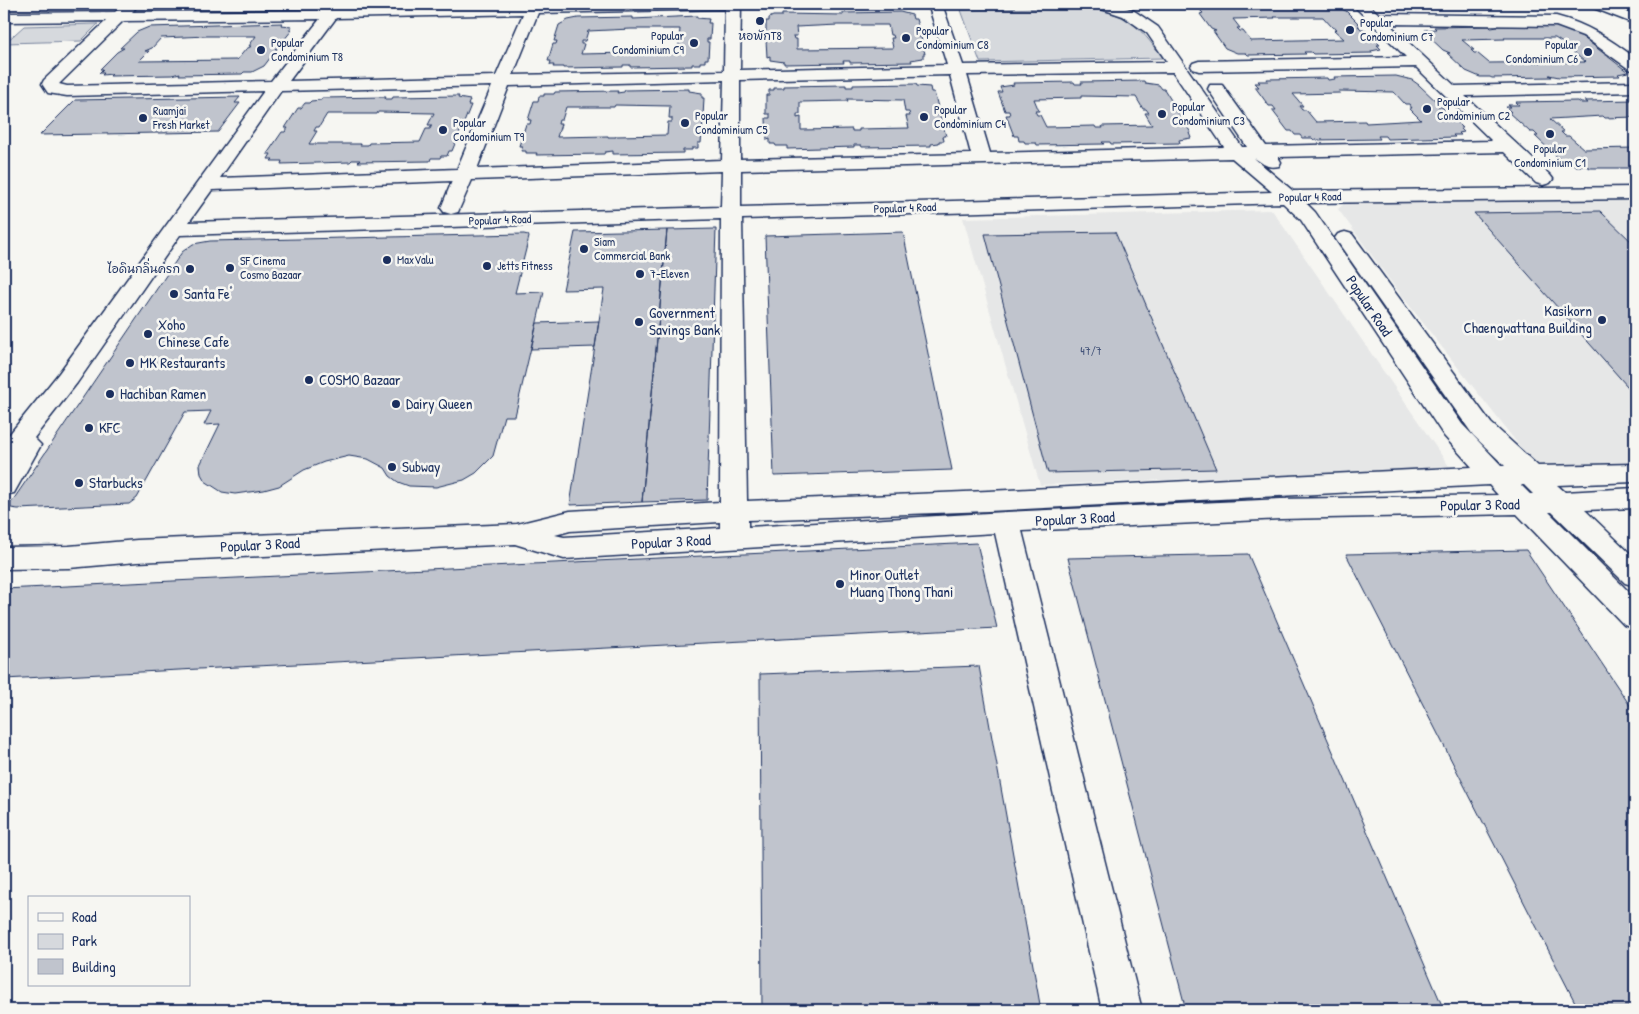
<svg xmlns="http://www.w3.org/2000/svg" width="1639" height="1014" viewBox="0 0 1639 1014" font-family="'Patrick Hand','Playpen Sans Thai',sans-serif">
<rect width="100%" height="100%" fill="#f6f6f2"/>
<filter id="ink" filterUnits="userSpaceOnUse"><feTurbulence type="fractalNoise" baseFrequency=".02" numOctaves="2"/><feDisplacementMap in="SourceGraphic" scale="10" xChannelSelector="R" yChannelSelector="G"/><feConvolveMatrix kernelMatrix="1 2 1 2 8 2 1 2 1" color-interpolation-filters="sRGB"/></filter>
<g filter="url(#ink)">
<path fill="#e6e7e7" d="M1624,199L1635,210V467L1551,469L1532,462L1394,286L1338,209L1344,204L1427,201Z
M1272,210L1451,469L1040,485L963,218Z"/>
<path fill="#d6d9dd" stroke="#78849e" d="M1083,7C1129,14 1136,23 1163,58L980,62L961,10Z
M98,24L81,41L5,43L24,26Z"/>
<path fill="#c0c4cd" stroke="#1b2f5e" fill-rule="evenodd" d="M1326,5L1340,8L1346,11L1361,26H1358L1361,29H1364L1380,45H1377L1381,49L1371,51L1372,53L1313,54L1311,52H1304L1306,54L1248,55L1246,53H1237L1225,48L1213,31H1216L1211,29L1200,14L1203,13L1200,10L1212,8L1211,7L1264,6L1265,7ZM1274,17H1323L1332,27L1337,29L1334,30L1344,39L1251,41L1243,31H1240L1237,28H1240L1233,19L1275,18Z
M900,12L912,15L913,19H916L920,34H917L918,37H921L925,54H923V58L911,60L912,62L850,63V61H843L844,63L784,64V62L770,60V56L767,57L766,40H769V37H766V21H769V18L773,16H782V14L843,15V13ZM838,25H888L890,35H893L894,38H891L893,48L797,49V39H794L793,36H797L796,27Z
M697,16V18L709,19L708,23H711L710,39H707V42H709L708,59H705V62H700V64H692V66L630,67V65H623V67L563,68V67H553L554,65H550L551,61H548L553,44H556L557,41H554L559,25L568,20L578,18L633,17V19ZM631,29H680L679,39H683L682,42H679L678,52L581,54L584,44H581V41H585L588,31Z
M282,23L281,25L292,26L289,30H292L279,46L275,49H277L264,66L252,72H244L242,74L179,75L180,73L172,75L110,76L112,74L102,75L104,73H99L103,69H100L117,52L124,48H120L137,32L149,27ZM207,36H256L249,46H252L246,49L237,60L139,61L149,51H145L152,48L161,38Z
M1553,25L1576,32L1628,72L1618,74L1620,76L1559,77L1549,75L1552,77L1492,78L1490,77H1480L1466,71L1447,53H1450L1443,50L1426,34H1429L1425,30L1436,29L1434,27L1489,26L1491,28L1498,27L1496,26ZM1504,38H1555L1575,51H1572L1585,62L1489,63L1477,53H1474L1471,50H1474L1462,40L1505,39Z
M1396,76L1412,80L1419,85L1438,103H1435L1439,107H1442L1463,128H1460L1464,132L1459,133L1461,135H1453L1455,137L1387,139L1385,136H1378L1380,139L1314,140L1312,138H1302L1300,135H1295L1292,131H1288L1272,110H1276L1273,106H1269L1255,87H1259L1255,83H1260L1258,81H1268L1267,79L1327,78L1328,80L1335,79L1334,77ZM1339,91L1394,92L1405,104H1409L1412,108H1409L1421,120L1366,123L1365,121L1316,122L1306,110H1302L1299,106H1303L1293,94L1340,93Z
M1144,81L1145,83L1159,85L1162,89H1164L1176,108H1173L1176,112H1178L1191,133H1189L1191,138L1179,140L1180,143L1111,144L1110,142H1102L1104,144L1037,145L1036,143H1025L1024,141H1019L1018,136H1014L1006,115H1010L1009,111H1005L998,92H1002L1000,87L1014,85L1013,83L1074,82L1075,84H1082L1081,82ZM1081,96L1136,97L1143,109H1146L1149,113H1145L1152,125L1102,126L1103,128H1096L1095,126L1046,127L1040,115H1037L1035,111H1039L1034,99L1081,98Z
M916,84L917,86L930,87L931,92H934L939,111H936L937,115H940L946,136H943L944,141H939V143L931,144V146L862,147L861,145H854V147L787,149V146H776L775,144H770V139L767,140L766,118H770V114H766V95H769V90H774V88H784V86L846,85V87H853V85ZM847,99L903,100L905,112H909L910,116H906L909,128L859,129V131H852V129L801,130V117L797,118V114H800V102L848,101Z
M689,89V91L702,93V98H704L703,117H700V121H703L701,143H698V148H692V150H683V153L613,154V151L605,152L604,154L536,155L537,153H526V151H521L523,146H519L526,124H530L531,120H528L534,101H538L539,96H544V94H554L555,92L618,91L617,93L624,92L625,90ZM615,105L670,106L669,118H672V122H668L667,135L616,136V137H608V136L557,137L561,124H558L559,120H562L566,107H614Z
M459,96L458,98L470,100L468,105H471L463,125H460L458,129H461L452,151H449L447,156H441L440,158H431L430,161L358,162L360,160H352L350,162L281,164L282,161H271L273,159H268L271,154H267L282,132H285L288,128H285L298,108H301L305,103H309L311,101L321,100L322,98L386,97L385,99H392L393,97ZM378,112L434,113L428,125H432L430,129H426L420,142L369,143L368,145H360L361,144H309L317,131H314L316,127H319L327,114H377Z
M240,97L235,103H240L218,132L40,135L75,100Z
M1635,100V117L1605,118L1603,116L1550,119L1564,132H1561L1565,136H1569L1584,149L1635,148V168H1590L1587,166H1576L1573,164H1568L1563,159H1559L1535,136H1538L1534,132H1530L1508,112H1511L1506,107H1511L1508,105H1519L1516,102L1578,101L1581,103H1588L1585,101Z
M1600,211L1635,245V395L1474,213Z
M716,229L707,500L642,502L667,230Z
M667,230L642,502L570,505L604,289L563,290L575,232Z
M903,232L952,470L774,476L765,236Z
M1115,232L1216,469L1048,473L985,234Z
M524,234L528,235L529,237L515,293L544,292L515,416H504L493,456L476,473L464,480L436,487L409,486L398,482L390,476L385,468L368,459L349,456L324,462L304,470L279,486L264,490L235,494L222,492L205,481L201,474L200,465L220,424L204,425L211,411L185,412L137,498L129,504L18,509L11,508V503L182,252L193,244L210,241Z
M599,321L595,347L531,349L537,323Z
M977,543L997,628L4,679V589Z
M1526,550L1635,713V1010H1579L1346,554Z
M1248,554L1444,1010H1186L1068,558Z
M979,666L1041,1010H762L760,674Z"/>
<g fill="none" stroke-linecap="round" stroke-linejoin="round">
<g stroke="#1b2f5e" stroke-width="3">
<path id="street" d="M124,4H139L132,12L327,10L331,4H345L342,9L564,4H741L740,70L947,65L928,4H942L963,65L1167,62L1147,33L1123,16L1096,7L1094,4H1115L1133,10L1158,27L1242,147H1247L1208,89L1210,85H1222L1266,146L1492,141L1416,67L1199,71L1193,69L1191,66L1193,63L1199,61L1406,57L1352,4H1367L1379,14L1556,16C1587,24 1610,39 1635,58V71L1629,69L1583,36L1556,26L1389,24L1455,86L1635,82V92L1465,96L1550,175L1553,179L1550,183L1543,185L1536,183L1504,152L1278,157L1281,162L1279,166C1267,169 1263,163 1254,158L1293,191L1635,187V199L1306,203L1315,212L1462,424L1502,466H1505L1473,435L1335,238L1338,234L1345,232L1352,234L1491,423L1538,466L1635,464V482L1557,485L1565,492L1635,488V508L1585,510L1635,558V586L1625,583L1552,512H1549L1635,598V629L1624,625L1517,514L1281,519L1022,531L1142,1010H1102L995,533L564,559L515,544L137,562L69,568L4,569V547L69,546L137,540L517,524L570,511L720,502L721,219L180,235L77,383L34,438L41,445L14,493L4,495V441L59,373L264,91L67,96L48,93L42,84L44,80L106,21L4,22V13L115,12ZM725,9L724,71L513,75L538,13ZM523,14L496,76L289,81L336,18ZM320,19L271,81L67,86L59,84L123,21ZM1173,72L1224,147L990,153L967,75ZM950,75L971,154L740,159V80ZM724,80L722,160L477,169L509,86ZM492,86L457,169L220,178L281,91ZM1232,158L1272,192L741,207V170ZM722,171L721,207L189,222L212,190L452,181L441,208L444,212L451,214L458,212L472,180ZM1283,203L1301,220L1444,436L1472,467L988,491L747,501L742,219ZM1489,485L1498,495L1281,499L1006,512L748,527V520L988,511ZM1521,485H1524L1533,494H1530ZM720,522V528L564,537L555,535L570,531Z
M1589,4H1608L1635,15V24L1591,7Z"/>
</g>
<use href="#street" fill="#f6f6f2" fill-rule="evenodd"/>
</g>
</g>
<g fill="#1b2f5e" stroke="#f6f6f2" stroke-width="2">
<circle cx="760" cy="21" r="5"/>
<circle cx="1350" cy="30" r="5"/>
<circle cx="906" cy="38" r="5"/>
<circle cx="694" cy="43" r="5"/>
<circle cx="261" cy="50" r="5"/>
<circle cx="1588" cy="52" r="5"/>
<circle cx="1427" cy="109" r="5"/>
<circle cx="1162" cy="114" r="5"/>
<circle cx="924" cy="117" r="5"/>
<circle cx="143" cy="118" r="5"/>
<circle cx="685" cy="123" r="5"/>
<circle cx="443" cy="130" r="5"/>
<circle cx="1550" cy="134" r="5"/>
<circle cx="584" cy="249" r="5"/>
<circle cx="387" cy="260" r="5"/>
<circle cx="487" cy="266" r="5"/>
<circle cx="230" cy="268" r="5"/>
<circle cx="190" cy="269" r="5"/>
<circle cx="640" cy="274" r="5"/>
<circle cx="174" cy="294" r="5"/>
<circle cx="1602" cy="320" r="5"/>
<circle cx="639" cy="322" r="5"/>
<circle cx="148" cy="334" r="5"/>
<circle cx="130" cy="363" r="5"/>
<circle cx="309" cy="380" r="5"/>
<circle cx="110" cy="394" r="5"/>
<circle cx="396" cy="404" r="5"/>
<circle cx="89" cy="428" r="5"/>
<circle cx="392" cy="467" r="5"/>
<circle cx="79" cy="483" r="5"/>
<circle cx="840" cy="584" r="5"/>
</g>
<g text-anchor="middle" stroke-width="5" stroke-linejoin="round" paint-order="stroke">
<g font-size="12" fill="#1b2f5e" stroke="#f6f6f2" text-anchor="start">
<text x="1360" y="27">Popular<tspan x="1360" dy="14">Condominium C7</tspan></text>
<text x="916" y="35">Popular<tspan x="916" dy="14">Condominium C8</tspan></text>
<text x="684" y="40" text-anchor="end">Popular<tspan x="684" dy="14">Condominium C9</tspan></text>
<text x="760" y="40" text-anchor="middle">หอพักT8</text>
<text x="271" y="47">Popular<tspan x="271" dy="14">Condominium T8</tspan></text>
<text x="1578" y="49" text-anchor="end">Popular<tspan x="1578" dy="14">Condominium C6</tspan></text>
<text x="1437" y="106">Popular<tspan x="1437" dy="14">Condominium C2</tspan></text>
<text x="1172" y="111">Popular<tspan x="1172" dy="14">Condominium C3</tspan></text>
<text x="934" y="114">Popular<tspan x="934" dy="14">Condominium C4</tspan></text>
<text x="153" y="115">Ruamjai<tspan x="153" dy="14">Fresh Market</tspan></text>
<text x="695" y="120">Popular<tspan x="695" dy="14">Condominium C5</tspan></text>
<text x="453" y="127">Popular<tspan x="453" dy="14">Condominium T9</tspan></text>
<text x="1550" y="153" text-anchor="middle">Popular<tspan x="1550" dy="14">Condominium C1</tspan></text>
<text x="594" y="246">Siam<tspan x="594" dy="14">Commercial Bank</tspan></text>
<text x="397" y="264">MaxValu</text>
<text x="240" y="265">SF Cinema<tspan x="240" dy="14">Cosmo Bazaar</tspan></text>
<text x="497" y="270">Jetts Fitness</text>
<text x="180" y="273" text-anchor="end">ไอดินกลิ่นครก</text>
<text x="650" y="278">7-Eleven</text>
</g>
<g font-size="12" fill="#1b2f5e" stroke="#f6f6f2">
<text transform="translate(1310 197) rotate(-1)" y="4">Popular 4 Road</text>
<text transform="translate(905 208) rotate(-2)" y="4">Popular 4 Road</text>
<text transform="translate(500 220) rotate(-2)" y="4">Popular 4 Road</text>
</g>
<g font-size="12" fill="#44547a">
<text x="1091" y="355">47/7</text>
</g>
<g font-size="15" fill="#1b2f5e" stroke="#f6f6f2" text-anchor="start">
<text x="184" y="299">Santa Fe'</text>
<text x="1592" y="316" text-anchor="end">Kasikorn<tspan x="1592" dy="17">Chaengwattana Building</tspan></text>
<text x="649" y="318">Government<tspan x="649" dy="17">Savings Bank</tspan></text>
<text x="158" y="330">Xoho<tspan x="158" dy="17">Chinese Cafe</tspan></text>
<text x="140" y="368">MK Restaurants</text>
<text x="319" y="385">COSMO Bazaar</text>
<text x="120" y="399">Hachiban Ramen</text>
<text x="406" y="409">Dairy Queen</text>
<text x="99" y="433">KFC</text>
<text x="402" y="472">Subway</text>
<text x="89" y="488">Starbucks</text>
<text x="850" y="580">Minor Outlet<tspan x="850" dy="17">Muang Thong Thani</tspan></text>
</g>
<g font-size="15" fill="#1b2f5e" stroke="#f6f6f2">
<text transform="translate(1369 306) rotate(56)" y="5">Popular Road</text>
<text transform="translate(1480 505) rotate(-1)" y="5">Popular 3 Road</text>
<text transform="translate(1075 519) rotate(-3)" y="5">Popular 3 Road</text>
<text transform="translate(671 542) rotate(-3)" y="5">Popular 3 Road</text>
<text transform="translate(260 545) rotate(-3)" y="5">Popular 3 Road</text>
</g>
</g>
<rect width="1639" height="1014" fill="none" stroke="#f6f6f2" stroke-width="20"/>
<rect x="10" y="10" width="1619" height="994" fill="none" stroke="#1b2f5e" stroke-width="2" filter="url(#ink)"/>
<rect x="28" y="896" width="162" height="90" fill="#f6f6f2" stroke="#9ea6b7"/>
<rect x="38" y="913" width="25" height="8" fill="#f6f6f2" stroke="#9ea6b7"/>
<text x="72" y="922" font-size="15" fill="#1b2f5e">Road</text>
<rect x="38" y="934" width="25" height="15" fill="#d6d9dd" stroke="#9ea6b7"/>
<text x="72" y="946" font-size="15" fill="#1b2f5e">Park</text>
<rect x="38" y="959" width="25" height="15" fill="#c0c4cd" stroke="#9ea6b7"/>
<text x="72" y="972" font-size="15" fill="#1b2f5e">Building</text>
</svg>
